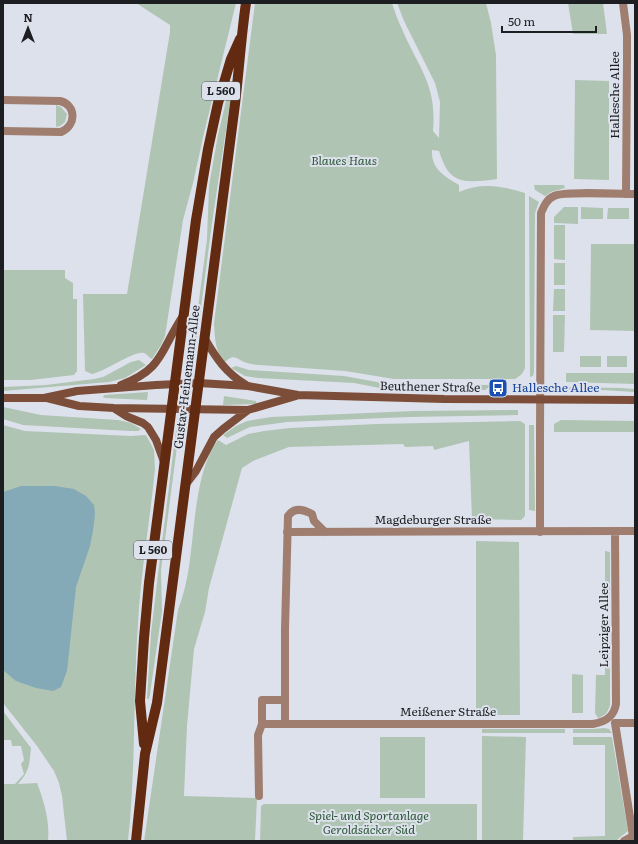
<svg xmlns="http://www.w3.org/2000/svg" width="638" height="844" viewBox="0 0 638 844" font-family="Literata,serif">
<rect width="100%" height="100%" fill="#dde1ec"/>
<path fill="#b0c4b3" d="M136,3H236L204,133L193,183L183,220L165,336L161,345L152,359C149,358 147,354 144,353C135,350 104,372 92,374L85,371L83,294H127L170,32V25Z
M255,3H392C395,12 398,21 402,29C419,69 437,84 433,131L439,138L440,102L435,83L404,21L397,3H486L491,23L496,55L497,179C484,181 463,184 453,176C445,170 442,159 439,151L432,150C431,169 444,176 459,185V192C481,182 503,186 525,193V368C523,374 520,376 515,379H394L345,371L260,365C256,365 251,364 247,363C236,360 235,352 224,363C215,349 215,340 214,323Z
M568,3H603L607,34H573Z
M575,80L609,81V180L574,179Z
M232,82L233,83L212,223L193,369H190L207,239L209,186L218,135L230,84Z
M56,105L61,107L67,114L65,122L60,126L56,127Z
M534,185H564L565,188L551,192L545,196L535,190Z
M529,196L539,202L535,213L534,372L533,376L530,377Z
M564,207H578V224L554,223V217Z
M581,207L603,208V219H581Z
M608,208H629V219H607Z
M554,225H565V260L554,259Z
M591,244H635V331L590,330Z
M554,263H565V285H554Z
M3,270H65V278L73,283V299H77V371L74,375L31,380H3Z
M554,289H565V311H553Z
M553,315H565L564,352H553Z
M580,356H601V367H580Z
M607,356H627V367H607Z
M139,360L146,365L125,378L109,382L3,391V387L46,385L94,379L103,377L131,362Z
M236,366L249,370L344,376L388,384L492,385L485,390H390L354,383L258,378L245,376L231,368Z
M566,373H635V384L566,382Z
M566,387L621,388L635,389V392L601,390H566Z
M148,392L147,400L105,398L103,397L104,395Z
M224,396L256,401L257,404L223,405Z
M3,407L41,415L118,420L131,423L141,429L138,431H130L23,425L3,419Z
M518,410V415L409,417L287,422L250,427L227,438L223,435L236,426L247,421L271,417L414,411Z
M561,420L635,421V432H554V424Z
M520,421L525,424V516L521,520L472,519L469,441L434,450L433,446L405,447L403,444L289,447L253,461L242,468L209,588L205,612L194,649L187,726L184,796L257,798L255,841H144L178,610C184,593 188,577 190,559C195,524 196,469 218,440L226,445L248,434L264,431L290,428L376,424Z
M3,425L25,431L131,436L146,435L154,450L155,469C150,520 141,571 138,623C133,696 136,768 128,841H67L62,796L59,783L54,771L37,746L3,703Z
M529,425H534L535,511L529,510Z
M176,430L179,431L161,570L162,611L150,694L149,699H148L147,698L151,633L158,575Z
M476,541L519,542L520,715H476Z
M605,551L610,552V608H605Z
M605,616H610V705C608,712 605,716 598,718L595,713L596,675H605Z
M572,674L583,675V713H572Z
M3,711L31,748C29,766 30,770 18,784L37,783C44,801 50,821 48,841H3V784H15L24,774L21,764L24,760L21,746H12L11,740H3Z
M604,728L609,729L612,733H573V729H593Z
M482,729H565V733H482Z
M482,736L526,737L523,841H482Z
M380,737H425V798H380Z
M573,737H612L628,831L619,838L617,841H573V837L605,836V745H573Z
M264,804H477V841H260L261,806Z"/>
<path fill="#84aab8" d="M21,486H55L74,489L86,496L94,505L95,514L93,531L90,546L76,587L67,671L61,687L53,691L36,688L16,681L3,670V492Z"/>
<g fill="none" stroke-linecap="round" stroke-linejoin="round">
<path stroke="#9f7d6f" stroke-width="8" d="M623,3L627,35V58L626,194
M3,100L60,101C76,105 77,125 61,132L3,131
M287,532L635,531
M540,532V439L541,213C544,206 547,199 554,196C562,191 622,194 635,194
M615,723L633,836L624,841
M615,723H635
M262,724H593C605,722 614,717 616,704L615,531
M285,724V629L288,516C294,507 303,509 312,514L314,521L325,532
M259,796L258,735L262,724V700H285"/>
<path stroke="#7c4d39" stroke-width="8" d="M205,339C216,358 226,373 246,385
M121,385C164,369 160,350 183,316
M3,398H44L77,391L156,385L199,383L248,386L298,395L444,399L635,400
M47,398L79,406L114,408L248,410L296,396
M115,409L126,416L143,423L148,427L156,440L164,462
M186,484L196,471L214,437L223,429L248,410"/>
<path stroke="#622a10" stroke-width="10" d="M144,744L140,701L144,638L149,583L196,220L208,149L218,103L231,59L240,39
M136,841L145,754L157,703L235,104C239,71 241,37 246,3"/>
</g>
<defs>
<g id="bus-square" transform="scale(1)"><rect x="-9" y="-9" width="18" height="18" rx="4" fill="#1a4fb4" stroke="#dde1ec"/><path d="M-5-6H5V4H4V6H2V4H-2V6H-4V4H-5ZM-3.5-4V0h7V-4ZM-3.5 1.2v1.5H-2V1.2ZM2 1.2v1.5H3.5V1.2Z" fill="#fff"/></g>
</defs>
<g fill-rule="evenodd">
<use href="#bus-square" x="498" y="388"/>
</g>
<g text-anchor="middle" stroke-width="4" stroke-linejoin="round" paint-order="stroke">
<g fill="#dde1ec" stroke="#57585f" stroke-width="1">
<rect x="202" y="82" width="38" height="18" rx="3"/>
<rect x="134" y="541" width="38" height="18" rx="3"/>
</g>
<g font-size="11" font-weight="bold" fill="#1d1e22">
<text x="221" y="95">L 560</text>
<text x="153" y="554">L 560</text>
</g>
<g font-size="12" fill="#1d1e22" stroke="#dde1ec">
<text transform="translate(615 95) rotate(-90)" y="4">Hallesche Allee</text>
<text transform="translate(187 377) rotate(-83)" y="4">Gustav-Heinemann-Allee</text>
<text transform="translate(430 387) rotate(1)" y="4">Beuthener Straße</text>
<text x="433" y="524">Magdeburger Straße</text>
<text transform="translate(604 625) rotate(-90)" y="4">Leipziger Allee</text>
<text x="448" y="716">Meißener Straße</text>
</g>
<g font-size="12" font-style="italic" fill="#2b5836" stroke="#dde1ec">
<text x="344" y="165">Blaues Haus</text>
<text x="369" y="820">Spiel- und Sportanlage<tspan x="369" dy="14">Geroldsäcker Süd</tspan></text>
</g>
<g font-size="12" fill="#164399" stroke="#dde1ec" text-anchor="start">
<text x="512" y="392">Hallesche Allee</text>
</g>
</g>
<rect width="638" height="844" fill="none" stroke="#1d1e22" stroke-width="8"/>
<g transform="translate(28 28)" stroke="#dde1ec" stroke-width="3" paint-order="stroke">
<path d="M0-3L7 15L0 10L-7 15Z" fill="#1d1e22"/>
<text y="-6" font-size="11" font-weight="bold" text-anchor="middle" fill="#1d1e22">N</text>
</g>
<path d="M502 26v6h94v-6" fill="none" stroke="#1d1e22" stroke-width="2"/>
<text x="508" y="26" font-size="12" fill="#1d1e22" stroke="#dde1ec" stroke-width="3" paint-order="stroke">50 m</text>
</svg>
